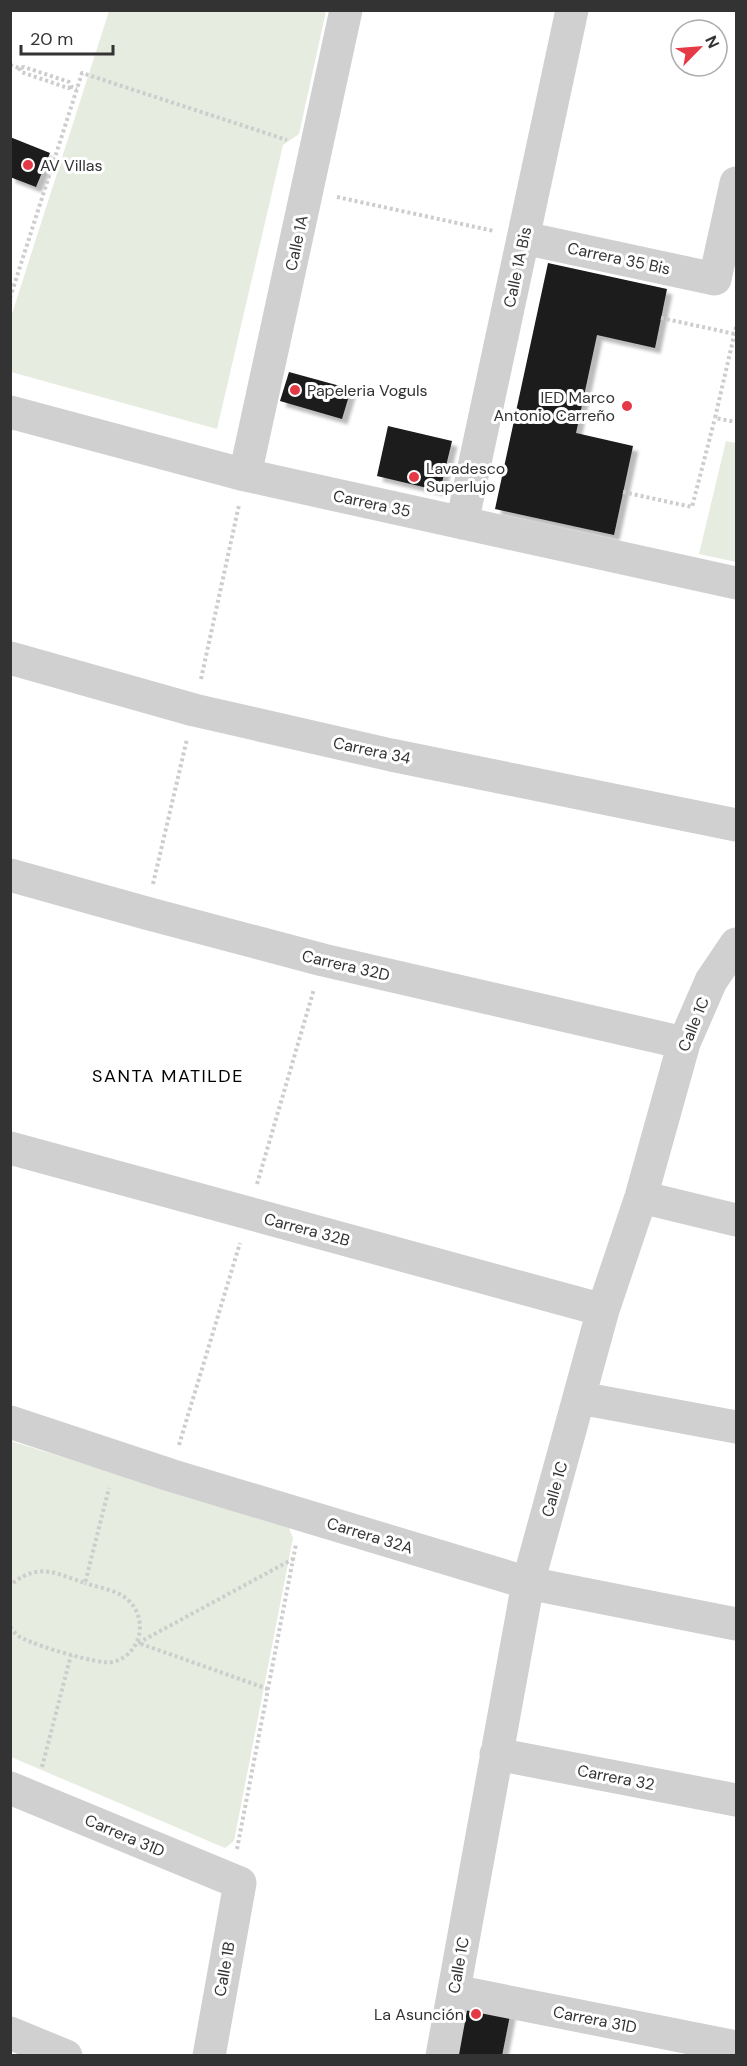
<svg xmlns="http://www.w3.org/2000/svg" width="747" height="2066" viewBox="0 0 747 2066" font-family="'DM Sans',sans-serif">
<defs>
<filter id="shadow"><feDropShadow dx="5.5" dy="5.5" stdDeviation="1.5" flood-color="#0004"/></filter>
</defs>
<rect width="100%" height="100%" fill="#fff"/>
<path fill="#e6ecdf" d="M109,11H326L299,134L283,145L217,429L11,372V317Z
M726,441L736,443V562L699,554Z
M11,1441L289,1528L293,1538L234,1841L225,1848L11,1757Z"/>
<path fill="#1a1a1a" filter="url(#shadow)" d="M10,137L50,153L36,187L10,177Z
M548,263L667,289L655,348L597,335L576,433L633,446L614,535L495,509Z
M289,372L351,389L342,419L280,401Z
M388,426L452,441L440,491L377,476Z
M474,2003L511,2010L502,2056H453L460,2018Z"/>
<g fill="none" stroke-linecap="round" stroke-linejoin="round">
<path stroke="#cdcdcd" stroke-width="4" stroke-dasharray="3 3" stroke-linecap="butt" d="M10,65L19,68L24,67L69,82L72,87L77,89
M19,68L21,72L68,88L72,87
M337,197L494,231
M10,298L82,73L287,140
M661,318L735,334
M736,327L715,418L736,422
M623,492L692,507L715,418
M201,679L239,505
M153,884L187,739
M257,1184L314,989
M179,1445L240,1243
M13,1583C40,1562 57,1574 85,1583L109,1488
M10,1627C14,1632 18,1637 24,1639C38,1646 99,1665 113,1662C141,1655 149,1619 128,1600C118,1590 99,1588 85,1583
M268,1689L138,1643L293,1559
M42,1767L71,1655
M237,1849L296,1544"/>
<path stroke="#d0d0d0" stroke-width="33" d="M524,238L715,279L736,183
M10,412L245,475L736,583
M245,475L346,10
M462,523L572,10
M10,658L194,710L391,755L736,825
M10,875L146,913L323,960L684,1043
M10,1148L603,1310
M641,1197L736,1220
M580,1398L736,1427
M10,1422L170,1475L528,1583L736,1624
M496,1754L736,1800
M10,1788L240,1883L209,2056
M454,1991L736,2047
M10,2033L66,2056
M442,2056L528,1583L603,1310L641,1197L684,1043L711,981L736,944"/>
</g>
<g fill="#e63946" stroke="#fff" stroke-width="2">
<circle cx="28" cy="165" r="6"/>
<circle cx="295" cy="390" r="6"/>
<circle cx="627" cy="406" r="6"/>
<circle cx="414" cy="477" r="6"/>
<circle cx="476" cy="2014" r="6"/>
</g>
<g text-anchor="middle" stroke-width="6" stroke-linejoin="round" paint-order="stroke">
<g font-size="16" fill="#333" stroke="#fff" text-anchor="start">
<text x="40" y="171">AV Villas</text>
<text x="307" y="396">Papeleria Voguls</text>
<text x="615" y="403" text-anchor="end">IED Marco<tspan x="615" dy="18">Antonio Carreño</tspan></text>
<text x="426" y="474">Lavadesco<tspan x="426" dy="18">Superlujo</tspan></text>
<text x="464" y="2020" text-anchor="end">La Asunción</text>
</g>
<g font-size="16" fill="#333" stroke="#fff">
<text transform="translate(296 243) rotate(-78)" y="6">Calle 1A</text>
<text transform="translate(619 258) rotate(12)" y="6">Carrera 35 Bis</text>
<text transform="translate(517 267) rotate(-78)" y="6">Calle 1A Bis</text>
<text transform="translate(372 503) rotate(12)" y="6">Carrera 35</text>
<text transform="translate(372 750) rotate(12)" y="6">Carrera 34</text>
<text transform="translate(346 965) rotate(13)" y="6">Carrera 32D</text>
<text transform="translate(693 1024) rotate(-68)" y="6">Calle 1C</text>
<text transform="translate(307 1229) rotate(15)" y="6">Carrera 32B</text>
<text transform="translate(554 1489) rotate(-74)" y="6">Calle 1C</text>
<text transform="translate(370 1535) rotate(17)" y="6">Carrera 32A</text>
<text transform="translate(616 1777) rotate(11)" y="6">Carrera 32</text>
<text transform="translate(125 1835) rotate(23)" y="6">Carrera 31D</text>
<text transform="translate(458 1965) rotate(-80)" y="6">Calle 1C</text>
<text transform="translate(224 1969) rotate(-80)" y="6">Calle 1B</text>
<text transform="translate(595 2019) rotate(11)" y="6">Carrera 31D</text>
</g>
<g font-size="18" letter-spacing="1.5" fill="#000" stroke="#fff">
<text x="168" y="1082">SANTA MATILDE</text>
</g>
</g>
<rect width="747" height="2066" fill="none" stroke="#333333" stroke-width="24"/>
<g transform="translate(699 48) rotate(65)"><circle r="28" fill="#ffffff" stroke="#adadad" stroke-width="1.5"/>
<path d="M0-4.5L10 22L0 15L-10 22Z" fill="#e63946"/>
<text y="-9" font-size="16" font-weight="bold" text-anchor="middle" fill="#333333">N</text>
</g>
<path d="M21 45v9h92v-9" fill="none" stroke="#333333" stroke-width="3"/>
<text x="30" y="45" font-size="18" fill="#333333" stroke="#ffffff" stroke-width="4.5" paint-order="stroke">20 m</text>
</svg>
